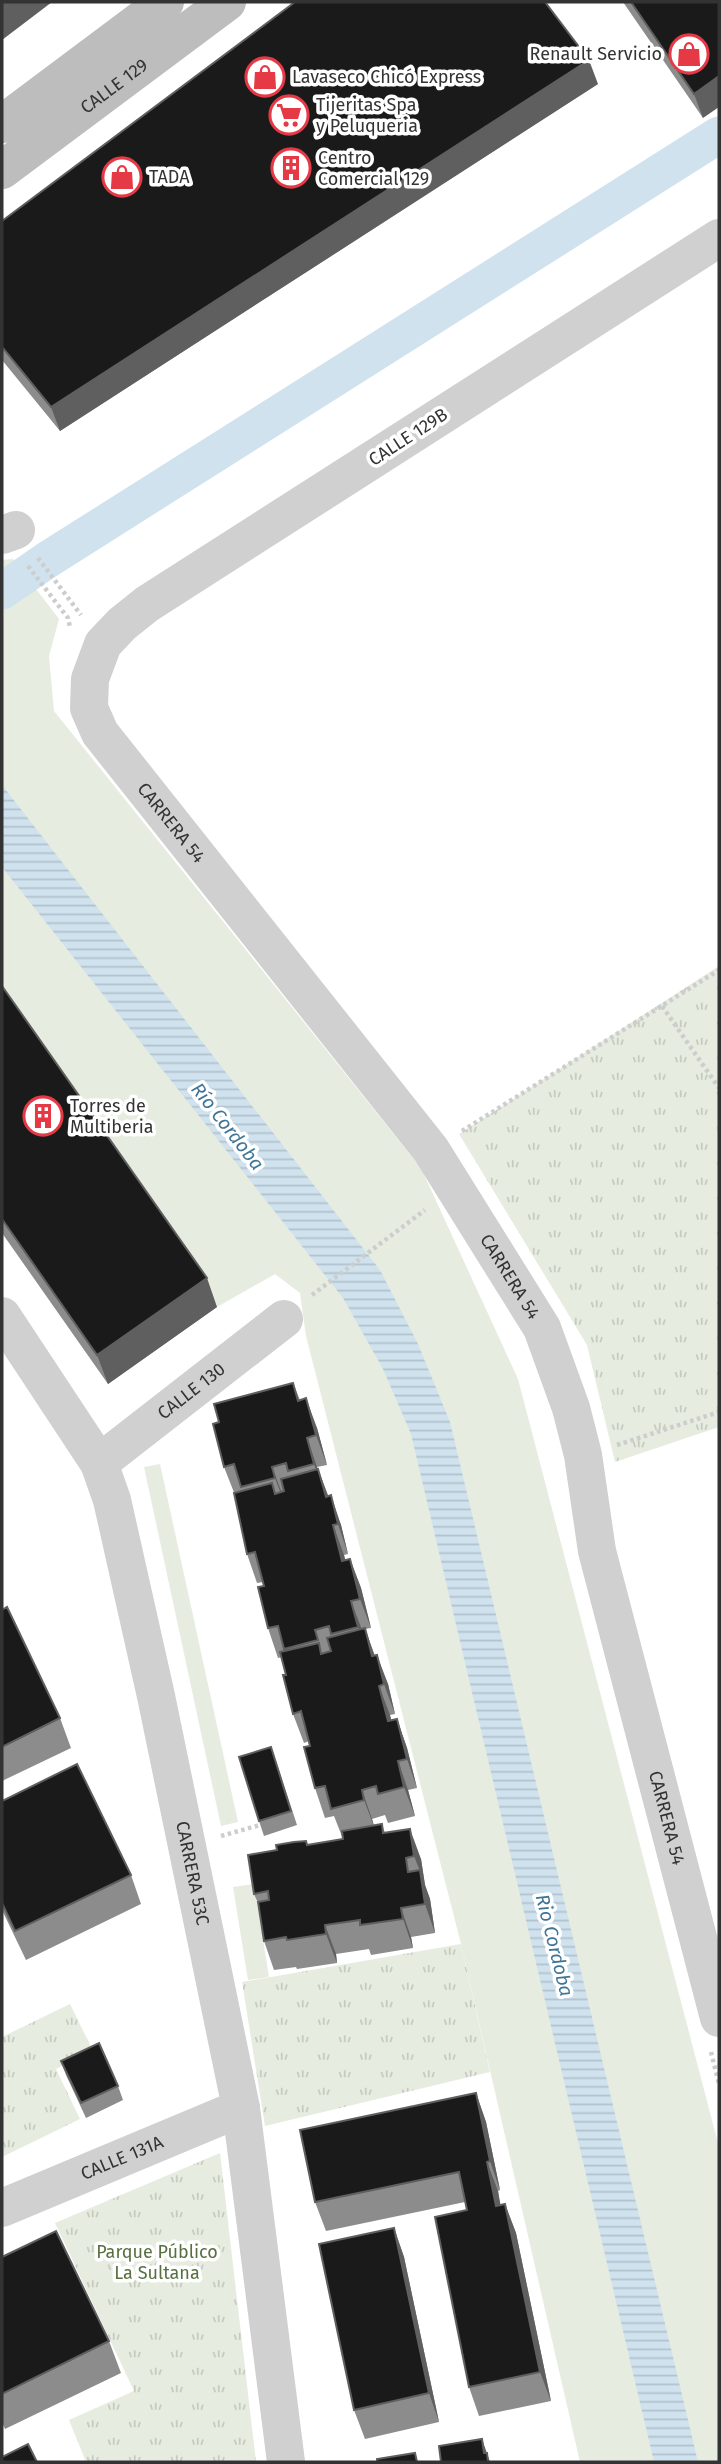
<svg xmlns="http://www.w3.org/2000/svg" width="721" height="2464" viewBox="0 0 721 2464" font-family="'Fira Sans',sans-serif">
<defs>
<pattern id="park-tufts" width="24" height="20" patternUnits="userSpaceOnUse" patternTransform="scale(1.75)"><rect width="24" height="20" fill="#e6ecdf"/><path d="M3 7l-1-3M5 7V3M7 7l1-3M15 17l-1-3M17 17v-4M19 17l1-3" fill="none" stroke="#c6cbc0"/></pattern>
<pattern id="water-rules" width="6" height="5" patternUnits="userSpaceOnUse" patternTransform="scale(1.75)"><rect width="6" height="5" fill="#cfe2ee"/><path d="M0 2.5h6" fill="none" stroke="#b2c2cd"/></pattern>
</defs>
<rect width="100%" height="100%" fill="#fff"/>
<path fill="#e6ecdf" d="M13,559L59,619L49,656L54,711L421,1168L518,1379L719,2147V2462H580L461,1944L306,1336L300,1293L275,1274L217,1307L2,1000V560Z
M160,1464L238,1822L221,1826L144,1467Z
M254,1884L269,1977L248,1980L233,1887Z"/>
<path fill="url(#park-tufts)" d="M719,966V1427L615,1462L587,1345L459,1134Z
M461,1944L490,2072L265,2126L242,1982Z
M70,2004L93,2051L56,2069L80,2119L2,2157V2037Z
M220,2153L256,2462H86L69,2420L134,2391L55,2223Z"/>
<path fill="url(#water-rules)" d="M2,785L380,1270L418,1344L450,1422L698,2462H654L411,1434L383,1369L343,1298L2,867Z"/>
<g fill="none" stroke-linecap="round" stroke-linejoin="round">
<path stroke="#cfe2ee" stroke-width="37" d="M2,591L47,560L719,135"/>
<path stroke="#cdcdcd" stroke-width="4.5" stroke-dasharray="3.5 3.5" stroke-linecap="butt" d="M38,558L81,615
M28,566L68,618L70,627
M662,1006L719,1088
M462,1131L719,970
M312,1295L425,1210
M617,1445L719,1412
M221,1836L260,1825
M711,2052L719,2084"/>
<g stroke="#d0d0d0" stroke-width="38">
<path id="s1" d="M719,238L147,604L122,624L103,644L90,679L89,708L100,733L431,1150L542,1328L571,1408L583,1455L597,1551L719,2018"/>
<path d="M2,535L16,530"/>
<path id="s2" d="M2,1316L99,1463L112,1500L156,1696L241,2108L286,2462"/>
<path id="s3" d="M99,1463L284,1319"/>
<path id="s4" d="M2,2208L241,2108"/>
</g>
<g stroke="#bdbdbd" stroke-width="38">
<path d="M2,124L165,2"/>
<path id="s5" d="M2,170L227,2"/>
</g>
</g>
<path fill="#8c8c8c" d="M623,2H719L703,118Z
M598,84L60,431L2,360V221Z
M2,986L217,1307L108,1384L2,1233Z
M293,1383L300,1400L317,1428L327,1465L317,1467L318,1469L328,1496L341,1525L348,1554L344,1555L345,1561L350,1559L361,1588L371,1628L365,1629L375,1656L388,1684L395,1714L390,1715L391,1720L397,1719L407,1748L417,1788L408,1790L415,1816L388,1823L385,1815L372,1819L374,1826L382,1824L385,1833L421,1859L425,1885L430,1899L435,1933L411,1937L413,1948L371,1955L369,1949L336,1954L337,1963L297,1969L296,1967L274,1970L264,1941L258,1903L254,1894L308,1845L343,1839L334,1816L325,1818L315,1788L309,1741L304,1743L293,1714L286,1675L282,1657L278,1658L268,1628L264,1586L263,1582L257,1583L247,1554L235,1495L224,1467L219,1422Z
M2,1610L60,1718L71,1748L2,1781Z
M276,1761L297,1825L264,1836L259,1821Z
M2,1801L131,1875L141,1904L26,1960L2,1910Z
M61,2061L118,2086L123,2100L86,2118L66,2075Z
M476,2093L486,2122L500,2190L498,2191L500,2205L505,2204L516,2233L551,2401L479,2416L469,2387L467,2210L465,2202L326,2231L315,2202Z
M394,2228L404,2257L439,2422L365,2439L354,2410Z
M2,2257L109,2341L121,2373L5,2429L2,2422Z"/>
<path fill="#5f5f5f" d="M3,2H52L2,40V3Z
M589,60L598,84L60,431L51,407Z
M719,76V107L703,118L694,94Z
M207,1278L217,1307L108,1384L97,1355Z
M306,1398L317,1428L327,1465L316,1435Z
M307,1438L317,1467L324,1493L314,1464Z
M272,1467L283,1496L286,1507L275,1478Z
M318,1469L329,1498L336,1526L326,1497Z
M331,1495L341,1525L348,1554L338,1524Z
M333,1525L344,1555L353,1591L342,1561Z
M350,1559L361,1588L371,1628L360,1599Z
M351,1601L362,1630L368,1656L358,1627Z
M365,1628L375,1657L383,1686L372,1656Z
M377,1655L388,1684L395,1714L384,1684Z
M379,1686L390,1715L399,1750L388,1721Z
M397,1719L407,1748L417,1788L407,1759Z
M398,1761L408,1790L415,1816L404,1787Z
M362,1790L372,1819L375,1829L364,1800Z
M410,1829L421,1859L425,1885L430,1899L435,1933L425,1904L420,1871L414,1856Z
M401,1908L411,1937L413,1948L403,1919Z
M325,1925L336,1954L337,1963L326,1934Z
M476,2093L486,2122L500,2190L490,2161Z
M487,2162L498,2191L506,2235L496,2206Z
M505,2204L516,2233L551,2401L540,2372Z
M394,2228L404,2257L439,2422L429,2393Z
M482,2439L490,2462H487L484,2453Z"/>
<path fill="#1a1a1a" stroke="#5f5f5f" stroke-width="2" d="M295,2H545L589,60L51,407L2,347V221Z
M631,2H719V76L694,94Z
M2,986L207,1278L97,1355L2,1219Z
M293,1383L298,1401L306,1398L316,1435L307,1438L314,1464L288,1471L286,1463L272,1467L275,1478L241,1487L234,1464L224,1467L213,1424L219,1422L214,1404Z
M318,1469L326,1497L331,1495L338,1524L333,1525L342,1561L350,1559L360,1599L351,1601L358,1627L331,1634L329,1626L315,1630L318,1640L284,1649L278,1626L268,1628L258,1587L264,1586L255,1552L247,1554L234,1493L272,1483L275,1494L284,1491L281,1479Z
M7,1607L60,1718L2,1747V1610Z
M365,1628L372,1656L377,1655L384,1684L379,1686L388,1721L397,1719L407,1759L398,1761L404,1787L378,1794L376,1786L362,1790L364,1800L331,1809L325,1786L315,1788L304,1747L310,1746L301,1711L293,1714L283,1675H286L280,1652L319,1643L321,1654L331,1651L327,1638Z
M271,1747L291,1811L259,1821L239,1757Z
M77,1764L131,1875L15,1931L2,1903V1801Z
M382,1824L383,1833L410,1829L414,1856L406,1858L408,1872L420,1870L425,1904L401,1908L403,1919L360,1925V1920L325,1925L326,1934L287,1940L286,1937L264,1941L258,1902L269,1900L268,1891L254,1894L248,1855L277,1850L276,1845L294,1842L306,1841L307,1845L343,1839L342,1831Z
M99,2043L118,2086L81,2103L61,2061Z
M476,2093L490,2161L487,2162L496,2206L505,2204L540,2372L469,2387L435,2217L467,2210L459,2172L315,2202L300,2130Z
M394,2228L429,2393L354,2410L319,2244Z
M56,2231L109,2341L2,2394V2257Z
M482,2439L484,2453H487L488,2462H441L439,2446Z
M28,2444L37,2462H2V2457Z
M415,2453L417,2462H377V2459Z"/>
<defs>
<g id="shop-ring" transform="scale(2.0125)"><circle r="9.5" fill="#fff" stroke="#e63946" stroke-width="1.5"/><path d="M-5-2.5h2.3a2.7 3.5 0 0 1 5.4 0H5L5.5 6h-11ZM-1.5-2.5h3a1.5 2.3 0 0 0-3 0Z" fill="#e63946"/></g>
<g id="supermarket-ring" transform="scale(2.0125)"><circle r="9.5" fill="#fff" stroke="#e63946" stroke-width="1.5"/><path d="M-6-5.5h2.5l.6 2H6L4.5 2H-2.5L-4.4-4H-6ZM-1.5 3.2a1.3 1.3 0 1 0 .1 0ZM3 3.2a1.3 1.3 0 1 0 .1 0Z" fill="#e63946"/></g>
<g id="building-ring" transform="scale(2.0125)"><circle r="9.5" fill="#fff" stroke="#e63946" stroke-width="1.5"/><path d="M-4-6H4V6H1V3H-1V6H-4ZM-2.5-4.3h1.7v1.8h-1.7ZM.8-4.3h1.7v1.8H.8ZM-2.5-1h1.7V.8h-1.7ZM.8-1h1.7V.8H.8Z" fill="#e63946"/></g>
</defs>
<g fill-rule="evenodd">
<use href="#shop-ring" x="689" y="54"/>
<use href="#shop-ring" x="265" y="77"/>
<use href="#supermarket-ring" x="289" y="115"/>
<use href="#building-ring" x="291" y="168"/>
<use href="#shop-ring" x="122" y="177"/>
<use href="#building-ring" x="43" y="1116"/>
</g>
<g text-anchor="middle" stroke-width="7" stroke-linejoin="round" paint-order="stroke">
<g font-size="18" fill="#333" stroke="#fff" text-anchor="start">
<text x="662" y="60" text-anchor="end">Renault Servicio</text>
<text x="292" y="83">Lavaseco Chicó Express</text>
<text x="316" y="111">Tijeritas Spa<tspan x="316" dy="21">y Peluqueria</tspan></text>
<text x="318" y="164">Centro<tspan x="318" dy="21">Comercial 129</tspan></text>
<text x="149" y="183">TADA</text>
<text x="70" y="1112">Torres de<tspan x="70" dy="21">Multiberia</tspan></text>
</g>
<g font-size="18" fill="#333" stroke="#fff">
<text dy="6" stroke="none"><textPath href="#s5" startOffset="140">CALLE 129</textPath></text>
<text transform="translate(408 437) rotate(-33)" y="6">CALLE 129B</text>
<text dy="6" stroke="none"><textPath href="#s1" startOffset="947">CARRERA 54</textPath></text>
<text dy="6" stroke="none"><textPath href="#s1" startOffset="1514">CARRERA 54</textPath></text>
<text dy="6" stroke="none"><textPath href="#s3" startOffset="117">CALLE 130</textPath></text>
<text dy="6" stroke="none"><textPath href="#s1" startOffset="2081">CARRERA 54</textPath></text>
<text dy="6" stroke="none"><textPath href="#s2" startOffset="597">CARRERA 53C</textPath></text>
<text dy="6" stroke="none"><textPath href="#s4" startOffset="130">CALLE 131A</textPath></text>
</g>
<g font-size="18" fill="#56703f" stroke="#fff">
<text x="157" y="2258">Parque Público<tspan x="157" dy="21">La Sultana</tspan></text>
</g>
<g font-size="19" font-style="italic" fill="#3f7597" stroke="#fff">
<text transform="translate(228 1126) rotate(52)" y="7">Río Cordoba</text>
<text transform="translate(555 1945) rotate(76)" y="7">Rio Cordoba</text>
</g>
</g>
<rect width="721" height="2464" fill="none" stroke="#333333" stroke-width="7"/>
</svg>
